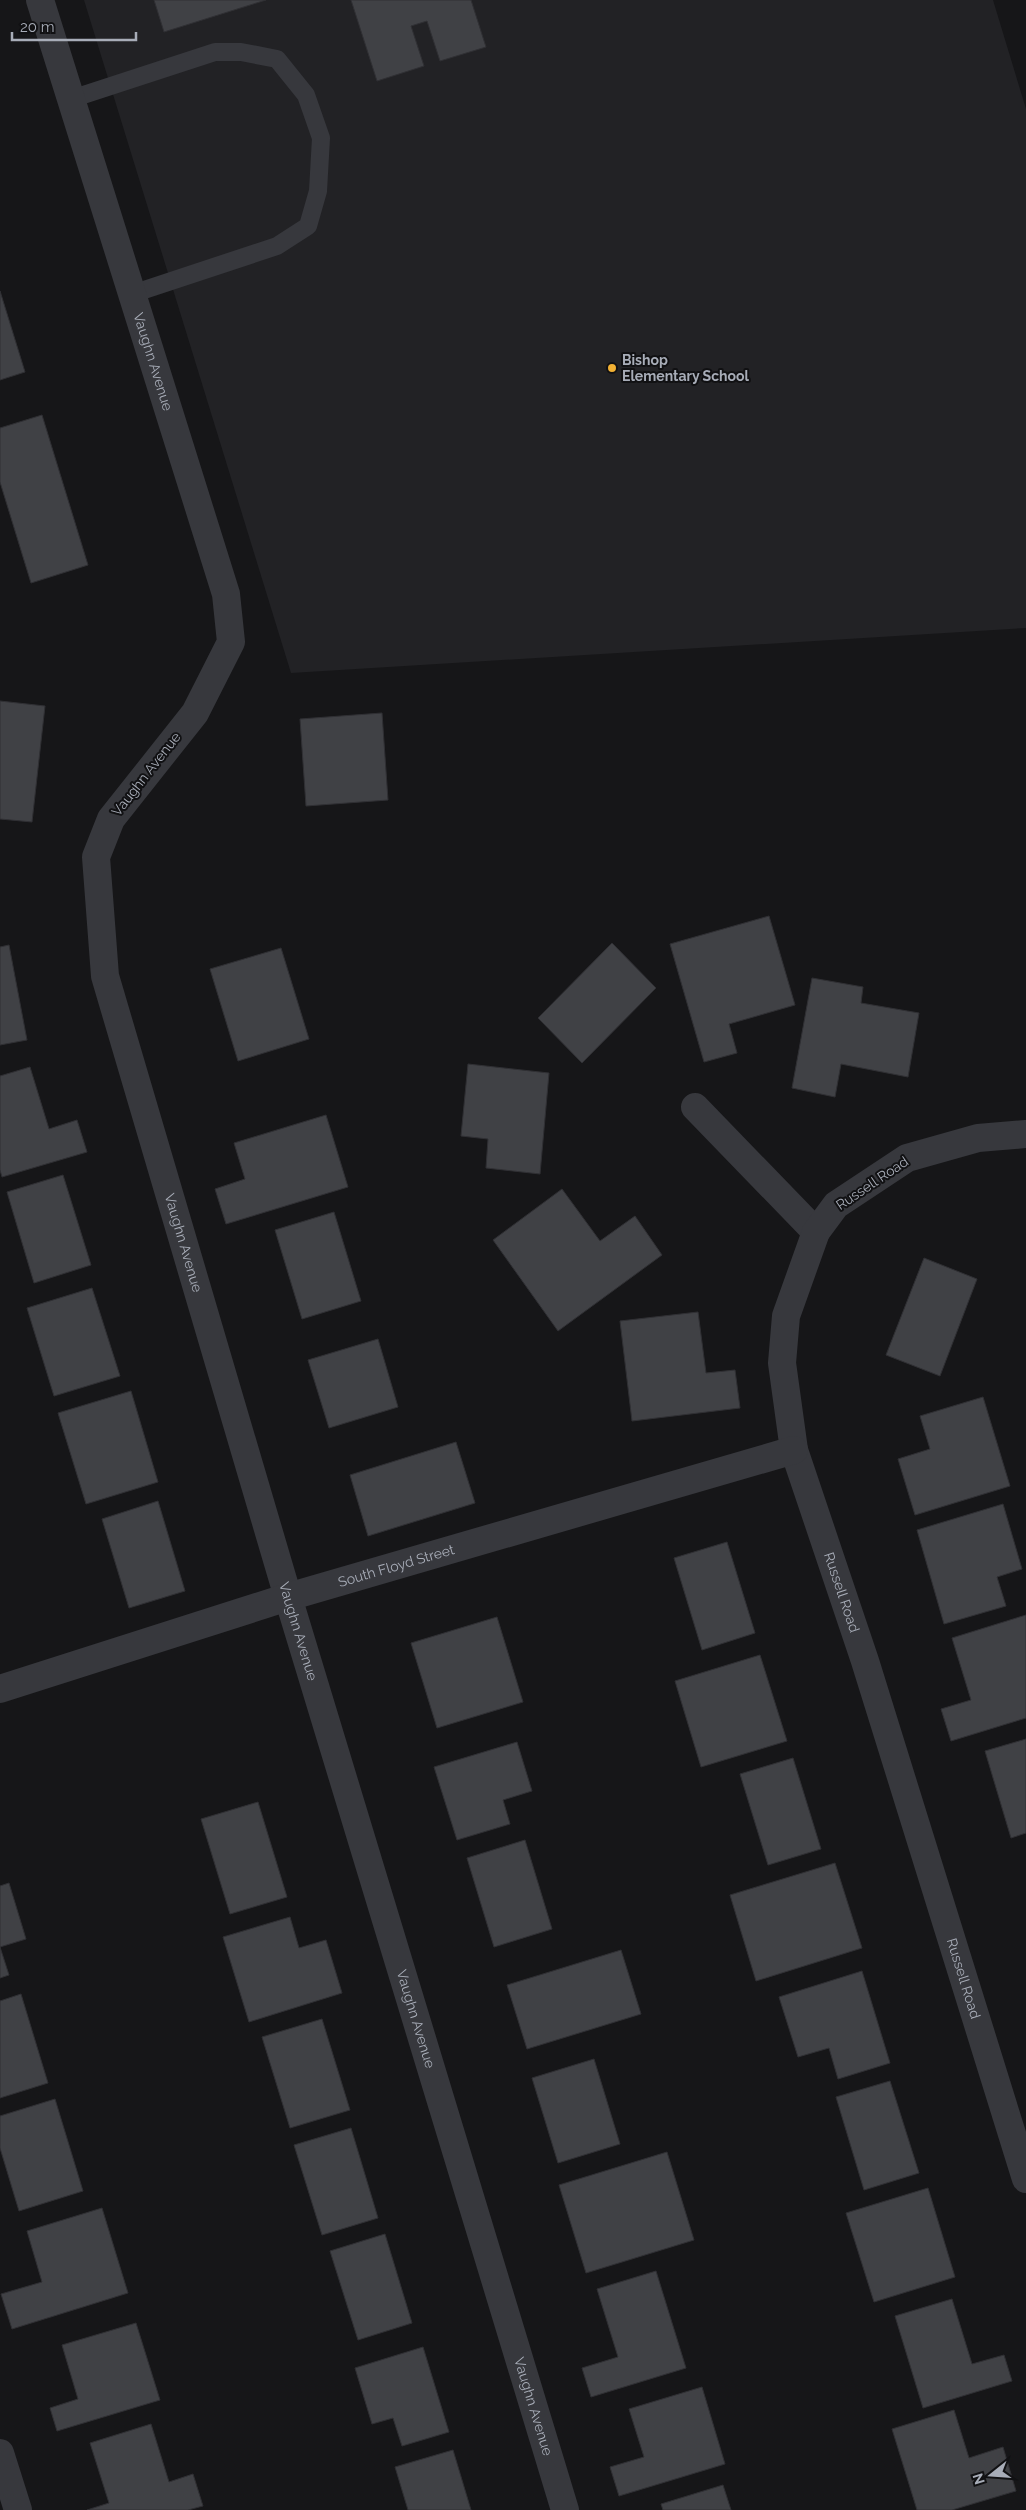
<svg xmlns="http://www.w3.org/2000/svg" width="1026" height="2510" viewBox="0 0 1026 2510" font-family="Raleway,sans-serif">
<rect width="100%" height="100%" fill="#161618"/>
<path fill="#222225" d="M84,0H993L1026,109V628L291,673Z"/>
<path fill="#404145" stroke="#303034" d="M154,0H266L164,32Z
M351,0H471L486,47L440,61L427,21L411,26L424,66L377,81Z
M0,291L25,372L0,380Z
M42,415L88,565L31,583L0,482V428Z
M0,701L45,706L32,822L0,819Z
M382,713L388,800L306,806L300,719Z
M769,916L795,1005L729,1024L737,1053L704,1062L670,944Z
M612,943L656,988L582,1063L538,1018Z
M9,945L27,1040L0,1045V947Z
M281,948L309,1039L238,1061L210,969Z
M812,978L863,987L861,1003L919,1013L908,1077L841,1064L835,1097L792,1088Z
M468,1064L549,1073L540,1174L486,1168L488,1139L461,1136Z
M30,1067L49,1129L77,1120L87,1152L2,1177L0,1170V1076Z
M326,1115L348,1187L226,1224L215,1189L245,1179L234,1143Z
M63,1175L91,1265L34,1283L7,1192Z
M562,1189L600,1241L635,1216L662,1255L558,1331L493,1240Z
M334,1212L361,1301L302,1319L275,1230Z
M924,1258L977,1279L940,1376L886,1355Z
M92,1288L120,1376L54,1396L27,1308Z
M698,1312L706,1373L735,1370L740,1408L632,1421L620,1321Z
M378,1339L398,1407L329,1428L308,1360Z
M131,1391L158,1482L86,1504L58,1413Z
M983,1397L1010,1486L915,1515L898,1459L930,1449L920,1416Z
M456,1442L475,1503L368,1536L350,1475Z
M158,1501L185,1591L129,1608L102,1519Z
M1003,1504L1022,1569L997,1577L1006,1606L944,1624L917,1530Z
M727,1542L755,1633L702,1650L674,1558Z
M1026,1615V1718L951,1741L941,1709L971,1700L952,1638Z
M497,1617L523,1702L437,1728L411,1643Z
M760,1655L787,1741L701,1767L675,1681Z
M1026,1739V1833L1011,1838L985,1751Z
M517,1742L532,1791L503,1800L510,1824L457,1840L434,1767Z
M793,1758L821,1849L768,1865L740,1774Z
M258,1802L287,1897L230,1914L201,1819Z
M525,1840L552,1929L494,1947L467,1858Z
M835,1863L862,1948L756,1981L730,1895Z
M9,1883L26,1939L0,1947L9,1975L0,1978V1886Z
M290,1917L299,1948L326,1940L342,1993L249,2022L223,1937Z
M621,1950L641,2014L527,2049L507,1985Z
M862,1971L890,2063L838,2079L829,2048L798,2057L779,1997Z
M21,1994L48,2083L0,2098V2001Z
M322,2019L350,2110L290,2128L262,2037Z
M594,2059L620,2144L558,2163L532,2078Z
M890,2081L919,2173L864,2190L836,2097Z
M55,2099L83,2191L19,2211L0,2148V2116Z
M351,2128L378,2218L322,2235L294,2145Z
M667,2152L694,2240L586,2273L559,2185Z
M928,2188L955,2277L874,2302L846,2213Z
M102,2208L128,2293L12,2329L1,2294L42,2282L27,2231Z
M385,2234L412,2323L358,2340L330,2251Z
M656,2271L686,2368L591,2397L582,2368L618,2357L597,2289Z
M952,2299L972,2364L1004,2355L1012,2381L923,2408L895,2316Z
M136,2323L160,2400L57,2431L50,2408L78,2399L62,2345Z
M423,2347L449,2432L402,2446L393,2418L372,2424L355,2368Z
M702,2387L725,2464L619,2496L610,2467L644,2457L629,2409Z
M954,2410L969,2458L1003,2447L1016,2491L952,2510H917L892,2429Z
M151,2424L169,2482L193,2474L203,2506L188,2510H87L109,2503L90,2443Z
M453,2450L471,2510H408L395,2467Z
M723,2485L731,2510H663L661,2504Z"/>
<g fill="none" stroke-linecap="round" stroke-linejoin="round">
<path stroke="#37383d" stroke-width="18" d="M71,99L215,52H241L277,59L306,95L321,138L318,191L308,226L277,246L132,294"/>
<g stroke="#37383d" stroke-width="28">
<path id="s1" d="M40,0L226,594L231,642L195,713L111,819L96,857L105,976L288,1597L565,2510"/>
<path d="M695,1107L816,1232"/>
<path id="s2" d="M1026,1134L978,1138L907,1158L836,1205L816,1232L786,1316L782,1363L794,1450L865,1661L1026,2179"/>
<path id="s3" d="M0,1689L288,1597L794,1450"/>
<path d="M0,2453L18,2510"/>
</g>
</g>
<circle fill="#f2b134" stroke="#111113" stroke-width="2" cx="612" cy="368" r="5"/>
<g text-anchor="middle" stroke-width="4" stroke-linejoin="round" paint-order="stroke">
<g font-size="14" font-weight="bold" fill="#a8adb8" stroke="#111113" text-anchor="start">
<text x="622" y="365">Bishop<tspan x="622" dy="16">Elementary School</tspan></text>
</g>
<g font-size="14" fill="#a8adb8" stroke="#111113">
<text dy="5" stroke="none"><textPath href="#s1" startOffset="379">Vaughn Avenue</textPath></text>
<text transform="translate(146 774) rotate(-52)" y="5">Vaughn Avenue</text>
<text transform="translate(872 1183) rotate(-34)" y="5">Russell Road</text>
<text dy="5" stroke="none"><textPath href="#s1" startOffset="1324">Vaughn Avenue</textPath></text>
<text dy="5" stroke="none"><textPath href="#s3" startOffset="415">South Floyd Street</textPath></text>
<text dy="5" stroke="none"><textPath href="#s2" startOffset="615">Russell Road</textPath></text>
<text dy="5" stroke="none"><textPath href="#s1" startOffset="1729">Vaughn Avenue</textPath></text>
<text dy="5" stroke="none"><textPath href="#s2" startOffset="1020">Russell Road</textPath></text>
<text dy="5" stroke="none"><textPath href="#s1" startOffset="2134">Vaughn Avenue</textPath></text>
<text dy="5" stroke="none"><textPath href="#s1" startOffset="2539">Vaughn Avenue</textPath></text>
</g>
</g>
<g transform="translate(991 2475) rotate(253)" stroke="#111113" stroke-width="4" paint-order="stroke">
<path d="M0-4L9 19L0 12L-9 19Z" fill="#a8adb8"/>
<text y="-8" font-size="14" font-weight="bold" text-anchor="middle" fill="#a8adb8">N</text>
</g>
<path d="M12 32v8h124v-8" fill="none" stroke="#a8adb8" stroke-width="2.5"/>
<text x="20" y="32" font-size="15" fill="#a8adb8" stroke="#111113" stroke-width="4" paint-order="stroke">20 m</text>
</svg>
